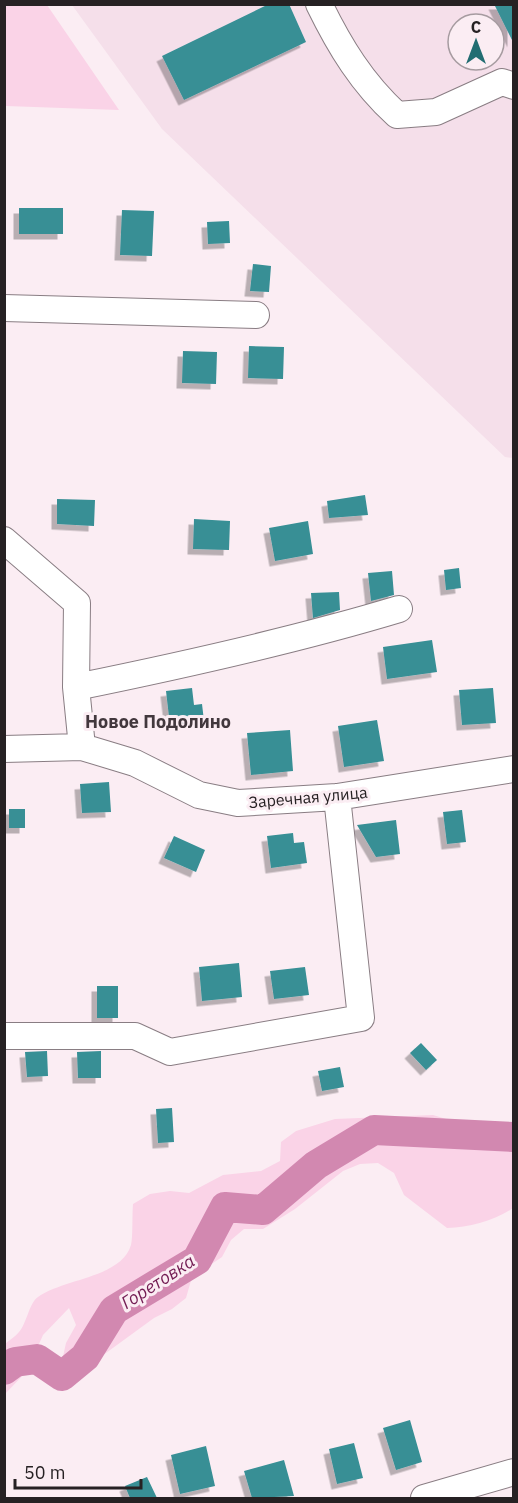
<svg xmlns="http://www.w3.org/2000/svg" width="518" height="1503" viewBox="0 0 518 1503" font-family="'IBM Plex Sans',sans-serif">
<defs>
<filter id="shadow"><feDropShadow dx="-5.5" dy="5.5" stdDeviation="0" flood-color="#0004"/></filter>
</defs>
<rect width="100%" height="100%" fill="#fbedf3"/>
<path fill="#f5dfea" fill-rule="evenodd" d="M72,5H513V458L505,457L162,129ZM458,24H494V60H458Z"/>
<path fill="#fad3e7" d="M5,4L47,5L119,110L6,106Z
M433,1115L469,1126L513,1124V1208C494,1221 470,1227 447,1228L404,1195L394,1173L378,1163L360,1164L343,1171L295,1209L263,1229H244L231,1240L222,1257L192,1277L186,1298L172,1309L154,1318L95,1361L79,1370L62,1361L66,1343L76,1325L69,1308L43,1335L27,1371L5,1394V1344C9,1340 15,1337 19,1332C27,1323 29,1303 38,1297C65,1278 121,1278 131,1245C133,1237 132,1216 133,1204L150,1194L170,1191L189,1193L223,1175L261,1171L280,1161L281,1142L296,1131L335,1119Z"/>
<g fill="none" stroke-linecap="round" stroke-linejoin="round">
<path stroke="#d288b0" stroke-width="30" d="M4,1370L15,1362L37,1359L62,1376L85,1357L114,1310L197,1260L225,1207L263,1210L316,1165L374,1130L514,1137"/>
</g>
<path fill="#378f95" filter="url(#shadow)" d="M269,4H289L306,42L184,100L162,56Z
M494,4H513V42Z
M19,208H63V234H19Z
M122,210L154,211L152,256L120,255Z
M229,221L230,243L208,244L207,222Z
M253,264L271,266L269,292L250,291Z
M249,346L284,347L283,379L248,378Z
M183,351L217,352L216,384L182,383Z
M365,495L368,515L329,518L327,501Z
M57,499L95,500L94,526L57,524Z
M194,519L230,521L229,550L193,549Z
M308,521L313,554L275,561L269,528Z
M459,568L461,588L446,590L444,570Z
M392,571L394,595L371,601L368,573Z
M339,592L340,610L313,618L311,593Z
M432,640L437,672L387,679L383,647Z
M192,688L194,705L202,704L204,721L170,725L166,691Z
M493,688L496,723L462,725L459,690Z
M377,720L384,761L344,767L338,726Z
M290,730L293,771L251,775L247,733Z
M109,782L111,812L82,813L80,784Z
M9,809H25V828H9Z
M462,810L466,842L447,844L443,812Z
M396,820L400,854L376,857L357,825Z
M293,833L294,843L304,842L307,863L271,868L267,836Z
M174,836L205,850L196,872L164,858Z
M239,963L242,997L202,1001L199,967Z
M305,967L309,995L274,999L270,971Z
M97,986H118V1018H97Z
M421,1043L437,1060L426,1070L410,1053Z
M47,1051L48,1076L27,1077L25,1052Z
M101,1051V1078H78L77,1052Z
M340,1067L344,1087L322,1091L318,1071Z
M172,1108L174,1142L158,1143L156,1109Z
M410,1420L422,1462L396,1470L383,1428Z
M354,1443L363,1478L337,1484L329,1449Z
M206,1446L215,1486L180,1494L171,1455Z
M284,1460L294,1496L252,1498L244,1471Z
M147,1477L157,1498H130L125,1486Z"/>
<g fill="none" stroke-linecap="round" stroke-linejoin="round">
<g stroke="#897d83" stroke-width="28">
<path id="minor" d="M319,4C340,47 362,83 397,115L436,112L502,82L514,86
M4,308L256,315
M4,540L77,603L76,687L82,747
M76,687C184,665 293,641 399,609
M4,749L82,747L135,763L199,795L238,803L337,797L514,769
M4,1036H135L170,1052L361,1018L337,797
M424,1498L514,1472"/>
</g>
<use href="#minor" stroke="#fff" stroke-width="26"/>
</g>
<g text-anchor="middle" stroke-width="6" stroke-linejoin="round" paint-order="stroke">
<g font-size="16" fill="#262123" stroke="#fbedf3">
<text transform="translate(308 797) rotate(-5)" y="6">Заречная улица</text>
</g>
<g font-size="18" font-weight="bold" fill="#42383d" stroke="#fbedf3">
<text x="158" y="728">Новое Подолино</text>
</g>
<g font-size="18" font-style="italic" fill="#731c53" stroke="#fbedf3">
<text transform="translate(158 1282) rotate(-33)" y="6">Горетовка</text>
</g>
</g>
<rect width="518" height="1503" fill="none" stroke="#262123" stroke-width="12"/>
<g transform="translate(476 42)"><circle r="28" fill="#fbedf3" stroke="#a69ba0" stroke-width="1.5"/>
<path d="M0-4.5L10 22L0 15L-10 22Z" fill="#226d72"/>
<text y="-9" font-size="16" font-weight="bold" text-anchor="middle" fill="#262123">С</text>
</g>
<path d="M15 1479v9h126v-9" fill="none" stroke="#262123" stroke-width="3"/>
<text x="24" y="1479" font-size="18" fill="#262123" stroke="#fbedf3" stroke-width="4.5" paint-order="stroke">50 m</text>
</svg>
